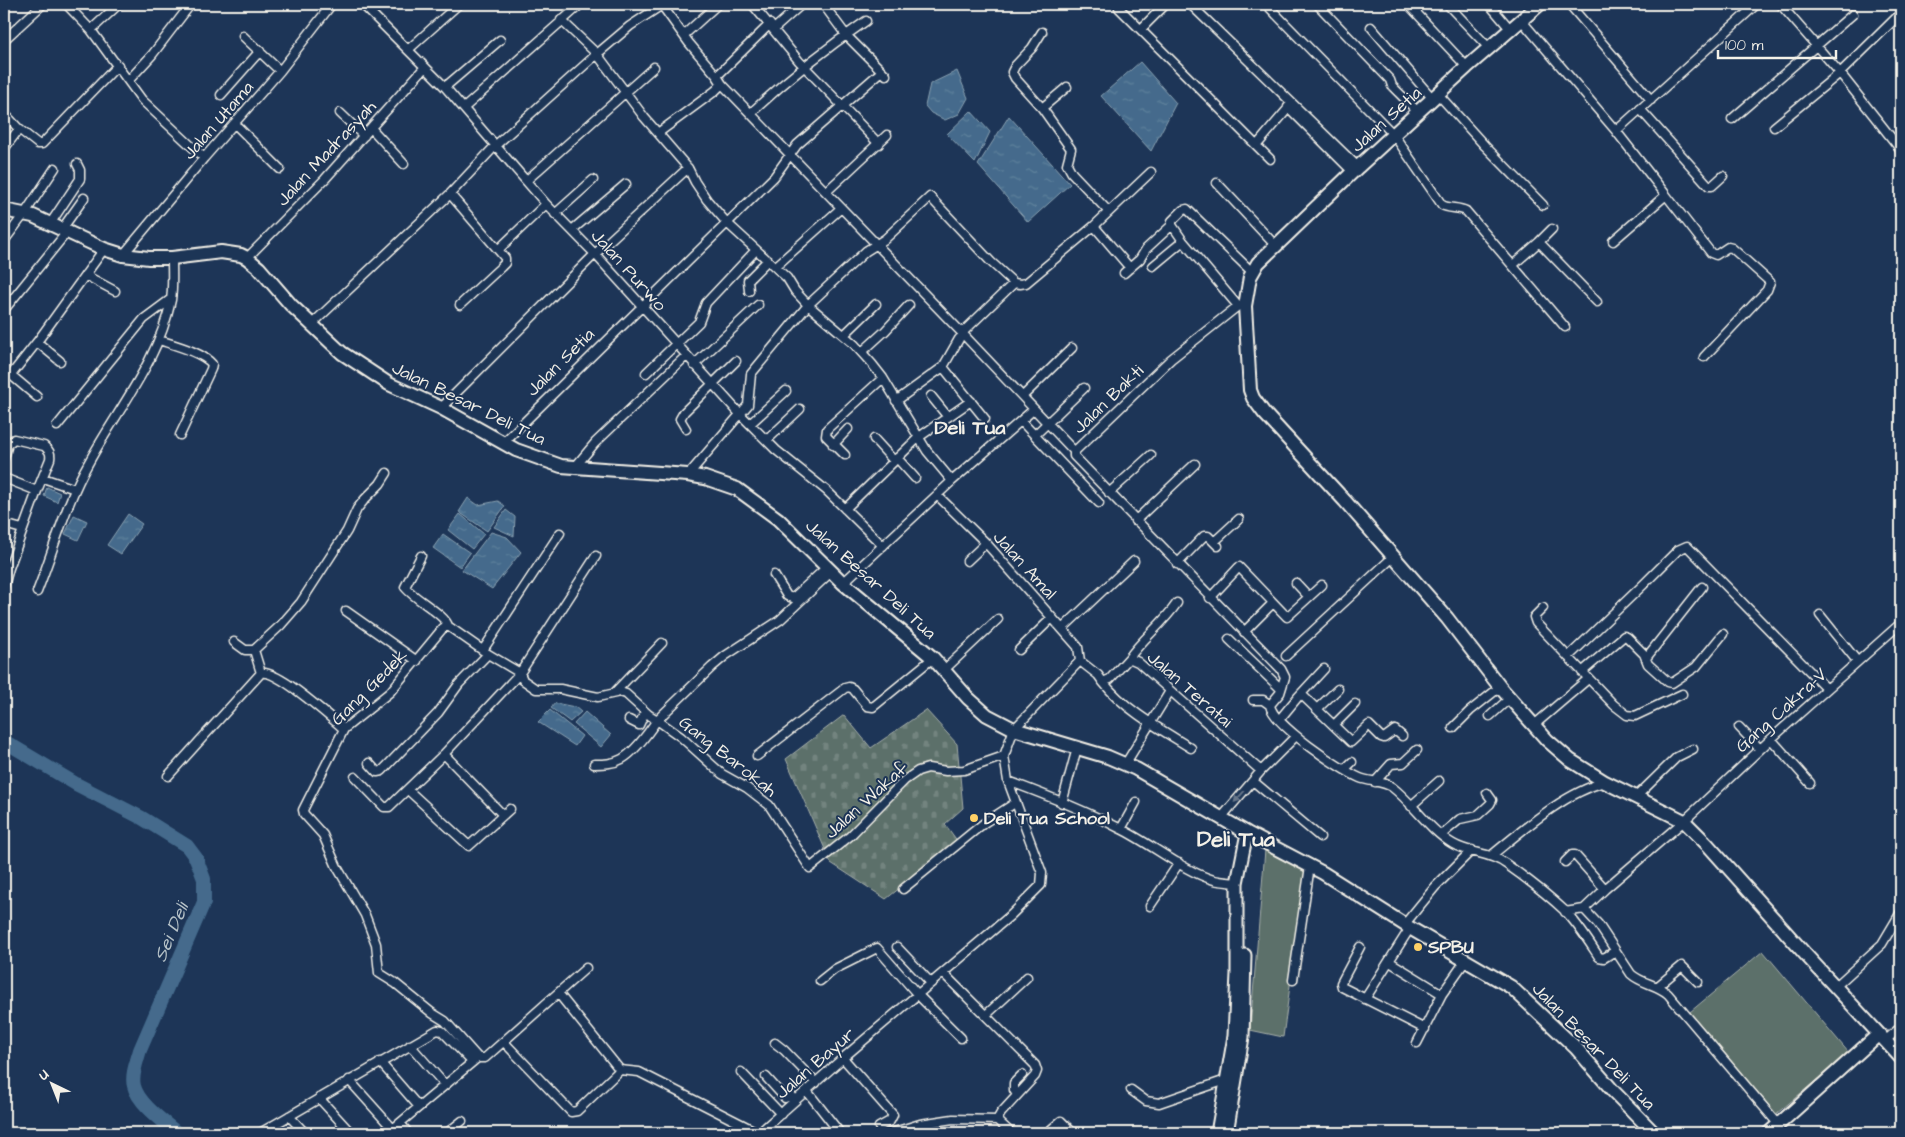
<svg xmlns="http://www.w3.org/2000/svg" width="1905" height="1137" viewBox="0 0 1905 1137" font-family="'Architects Daughter',sans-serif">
<defs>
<pattern id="cemetery-stones" width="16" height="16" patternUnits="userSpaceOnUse" patternTransform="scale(1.25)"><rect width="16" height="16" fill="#5b6f6a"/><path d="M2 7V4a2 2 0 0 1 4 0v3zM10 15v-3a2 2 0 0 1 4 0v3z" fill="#73847f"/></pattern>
<pattern id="water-ripples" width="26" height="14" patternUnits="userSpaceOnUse" patternTransform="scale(1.25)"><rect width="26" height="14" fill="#446b8c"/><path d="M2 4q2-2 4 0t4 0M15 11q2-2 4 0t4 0" fill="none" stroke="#60819c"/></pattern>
</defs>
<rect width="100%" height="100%" fill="#1d3557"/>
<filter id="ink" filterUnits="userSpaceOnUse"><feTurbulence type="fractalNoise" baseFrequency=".02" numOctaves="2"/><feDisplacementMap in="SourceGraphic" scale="10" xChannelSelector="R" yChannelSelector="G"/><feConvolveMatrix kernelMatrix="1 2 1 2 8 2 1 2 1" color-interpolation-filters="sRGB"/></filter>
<g filter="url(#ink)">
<path fill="#5b6f6a" stroke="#a8b0a9" d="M1265,850L1306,868L1283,1037L1250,1030Z
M1763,951L1849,1053L1776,1114L1690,1012Z"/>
<path fill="url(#cemetery-stones)" stroke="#a8b0a9" d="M926,710L957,744L963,808L945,824L958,842L886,899L831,863L786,759L844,715L871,748Z"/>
<path fill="url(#water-ripples)" stroke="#8aa1b1" d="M1140,62L1176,103L1151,151L1101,96Z
M957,71L968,98L959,114L945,120L931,113L925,106L930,84Z
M971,111L990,132L975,163L947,134Z
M1009,116L1070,184L1028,222L978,165Z
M47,487L60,493L57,502L44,496Z
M468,498L478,505L498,501L505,506L487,531L459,512Z
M506,510L515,517L514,536L494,527Z
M128,514L142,524L121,554L107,545Z
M460,514L484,534L472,549L448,530Z
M74,515L87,521L78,540L65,534Z
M491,532L507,537L521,552L492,589L462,570Z
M443,534L470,553L460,567L433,548Z
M555,703L575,707L581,712L570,722L551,708Z
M550,710L582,736L575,746L538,722Z
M585,712L611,735L601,747L574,724Z"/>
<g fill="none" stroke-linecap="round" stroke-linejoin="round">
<path stroke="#446b8c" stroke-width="14" d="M4,741L76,784L142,818L187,846L196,858L204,879V902L140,1050C137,1061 131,1075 134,1086C138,1103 163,1121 177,1133"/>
<g stroke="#f4f1e8" stroke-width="11">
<path id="minor" d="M66,4L91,30L142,100L204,158
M362,4L445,87L546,204L595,254L740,414L776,450L827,491L883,546
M661,4L689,43L717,76
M752,4L799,61L879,144
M823,4L846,35L886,75
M1119,4V8L1270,159
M1190,4L1358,167
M1266,4L1394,135L1442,205C1449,209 1458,207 1466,211L1565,327
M1317,4L1390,80L1392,86L1418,112
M1408,4L1467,67
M1447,4L1490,49
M1489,4L1511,30
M1569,4L1651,100
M1780,4L1840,73L1901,150
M561,20L597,54L644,117L688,168L695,182L707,200L727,223L787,278L795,291L808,305L854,344L872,364L883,378L927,451L952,481
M1522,21L1616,131
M770,24L717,76L722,84L826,192
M1371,27L1433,99
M774,29L802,4
M1141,29L1166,4
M91,30L119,4
M1042,32L1032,48L1015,66L1012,72L1015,78L1042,108L1071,149L1067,164L1072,173L1109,212
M684,35L718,4
M243,36L280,71
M4,40L43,4
M409,49L459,4
M129,80L152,55L191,4
M445,87L500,40
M1438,94L1485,146L1543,205
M221,95L260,51
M1288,107L1353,172
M464,108L581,4
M1042,108L1067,87
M1640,109L1709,186H1712L1723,176
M4,113L19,129L38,144H42L118,65
M340,113L364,136
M751,113C787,79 825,49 866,21
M1732,119L1853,14
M235,124L280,169
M1774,127L1840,73L1901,13
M371,128L404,164
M658,133L715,91L722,84
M887,135L826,192L962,333L1073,450H1076L1171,359L1238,306H1245
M1257,145L1291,105
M4,149L19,129
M527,180L654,67
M1217,183L1275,245
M450,194L505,258V263L501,267L460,305
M1666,195L1711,253L1716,255L1728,247L1732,248L1770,282L1767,290L1704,357
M555,214L593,180
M50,224L80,179V170L77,164
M1094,226L1130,268
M62,229L84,198
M572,230L626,184
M4,241L25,213L55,168
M1613,241L1666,195L1616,131L1757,4
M1539,242L1552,229
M499,249L546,204
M123,255L204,158L280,71L332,4
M247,258L325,179L425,67
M1513,265L1539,242L1597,302
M1153,266L1183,241
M775,267L840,209
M1124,273L1140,259L1146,249L1172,225
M85,275L115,291
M749,291L748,280L768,260
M1238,306L1183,241L1172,225V221L1183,210L1187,209L1252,272
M4,310L67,232
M311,325L450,194L496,145L597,54L630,26L662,5
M962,333L1014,283L1020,284L1026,283L1094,226L1151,172
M844,335L876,304
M959,339L943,367L985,419
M159,340C174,345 202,352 212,364L211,369L180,435
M37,342L60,361
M862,352L885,331L909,305
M694,365L758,305
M646,373L699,322L706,303L756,250
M931,396L948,417
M1023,396L1072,348
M37,397L11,375L37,342L104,249
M896,401L943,367
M441,408L595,254L688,168
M1021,421L1099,503
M750,424L786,391
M57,426L144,319L171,299
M686,429L680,419L684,412L736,361
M1035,435L1084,388
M874,439L894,461
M767,440L800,409
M503,443L774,177L797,145L882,71
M833,445L848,429
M1074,451V456L1281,669L1285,677L1280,693L1270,705C1272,724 1341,770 1360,778C1370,782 1383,781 1392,787C1413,803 1429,830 1453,844C1470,854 1490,852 1506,864C1526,878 1547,894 1565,911C1578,924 1589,942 1599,957L1604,958L1615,951
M845,455L826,436L827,429L883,378
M4,458L8,444L14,439L44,446C49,450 51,453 50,459L37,491
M897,458L915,478
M575,467L595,443L686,356
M688,475L748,405L751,374L808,305L866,251L885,239L930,197L991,262L1014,283
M4,478L37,491L9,568L4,567
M43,478L75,489
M1109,493L1151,455
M937,495L986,543L1078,647L1080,661
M845,509L919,437L971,401
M1135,521L1195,464
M4,524L22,529
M1214,542L1239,519
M421,556L405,587C414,599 446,615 448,626
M967,561L986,543
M1177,564L1204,536H1208L1218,546
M774,575L787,596L793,598L827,567
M843,583L952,481L1033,410H1035
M1296,583L1309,597
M4,586L9,568
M37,592C54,549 66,502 89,462C118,409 159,360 171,300C173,287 172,272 172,258
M1210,598L1239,567L1287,617L1322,585
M1543,608L1534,617L1536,623L1614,705L1627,715L1635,716L1682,694
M346,611L417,661
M1820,615L1857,661
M448,626L443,628L390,692L344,729L303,810L304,814L323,835L337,867L365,915L376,944L379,973L395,983L432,1013L445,1021L478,1058
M448,626L488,654L520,673L523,680L536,689H560L598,697L620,692L626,694L649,715L657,720L712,667L725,656L780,620L832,571
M1062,629L1134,561
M1244,632L1273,603
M1229,639L1281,689
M234,642L245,650H254
M483,650L560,533
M1019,650L1052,618
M1286,656L1393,557
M1568,657L1643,585L1678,550L1687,546L1827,689
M1129,658C1143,638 1163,624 1177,603
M1646,658L1702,587
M1080,661L1098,675L1103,682L1110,679L1129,658L1138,662L1261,771
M944,670L998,619
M1582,672L1624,636L1627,637L1644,654L1648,664L1668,682L1672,683L1696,667L1723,634
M261,673L254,650L281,625L301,602L347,531L357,509L365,499L380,484L387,473
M1103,682C1125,710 1160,729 1191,748
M615,692L662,643
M1301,694L1351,742L1369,725L1381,737L1384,738L1395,730L1402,736
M1253,700H1263L1270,705
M1317,709L1338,689
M1490,716L1510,698
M629,720L639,725L645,712
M1279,720L1298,697L1324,669
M1334,725L1355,704
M1533,726L1588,679
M1739,727L1760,749
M1453,728L1470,711L1500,687
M1771,739L1810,783
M444,754L503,815
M757,756L845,688L849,687L853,689L867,706L873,707L933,658
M369,763L377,772L382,771L438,713L459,684L488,654
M1126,763L1170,691
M594,764C603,764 613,764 622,759C634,752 649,732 657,720L681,737L722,774L747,788L769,805L810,868L850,836L905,780L918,771L928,768L946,771L964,770L1004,756
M1345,769L1352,762
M168,776L261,673C277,669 331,718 344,729
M355,777L384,807H389L444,754L520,673L596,556
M1008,781C1046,795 1084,810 1121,829C1150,843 1183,871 1214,880C1222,882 1230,882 1237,883
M1253,781L1320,837
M1375,782L1391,764L1403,763L1417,750
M408,790L469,846L510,809
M1636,797L1677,757L1693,749
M1062,803L1077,748
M1411,806L1439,781
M1221,818L1261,771L1296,736
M1121,829L1136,802
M1441,835L1460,819L1478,815L1490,804L1492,800L1487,793
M1492,855C1524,829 1564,793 1605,782
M1565,862L1572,855H1575L1605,889
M903,889L984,823L1015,803
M1150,906L1179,863
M1584,909L1598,924L1631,974C1642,984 1657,984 1668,994L1779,1125
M1565,912L1584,909L1605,889L1684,821L1771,739L1901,623
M1404,925L1435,887L1472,850
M897,947L931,983
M1360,947L1341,983L1342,987L1425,1029
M1390,962L1442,994L1417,1043
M943,973L1035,1065L1037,1071L1035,1076L1001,1113L997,1120L1011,1133
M1293,980L1310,866
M820,981L835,969L877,948L918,995L961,1038
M1658,986L1682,966L1698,982
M1836,986L1882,944L1901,912
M558,993L620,1070
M1442,994L1466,960
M1365,999L1410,928
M986,1015L1027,977
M1886,1040L1901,1027
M504,1042L571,1112L577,1111L620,1070
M775,1043L784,1050L816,1083
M410,1045L445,1085
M843,1058L893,1115L890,1121L879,1127
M380,1062L419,1107
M620,1070L639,1072L759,1133L843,1058L1011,915L1041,885L1042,873L1008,781L1004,756L1014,729L1080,661
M741,1072L781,1114
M766,1077L785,1098L791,1096L795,1101
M349,1080L393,1129
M1131,1090L1146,1101L1159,1103L1226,1080
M807,1091L840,1133
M1017,1095L1014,1090V1083L1022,1075
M319,1098L351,1133
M289,1116L305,1133
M400,1123L408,1133
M260,1133L437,1030L442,1031L472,1062
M388,1133L475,1060L478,1058H485L586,968
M447,1133L462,1121
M891,1133L920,1124L953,1119L997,1120
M1047,1133L1061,1121L1073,1133"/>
</g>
<g stroke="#f4f1e8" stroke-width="15">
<path id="secondary" d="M1217,1133L1234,1036L1237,974V883L1247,833
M1227,1133L1243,1037L1245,955"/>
</g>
<g stroke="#f4f1e8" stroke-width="16">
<path id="primary" d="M1540,4L1467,67L1358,167L1258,263L1250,277L1245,306L1250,390L1253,398L1264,413L1345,501L1447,618L1500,687L1547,740L1570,760L1605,782L1684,821L1707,844L1806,955L1901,1058
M4,210L33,216L104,249L123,255L149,258H172L221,252L241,255L247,258L259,268L291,305L342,353L389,384L441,408L516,450L561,466L688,475L705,478L737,489L778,519L843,583L933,658L968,698L987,715L1014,729L1108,757L1136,769L1247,833L1323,873L1410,928L1511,987L1576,1048L1614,1092L1654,1133
M1769,1133L1879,1034"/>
</g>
<use href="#minor" stroke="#1d3557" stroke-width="8"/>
<use href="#secondary" stroke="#1d3557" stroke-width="11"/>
<use href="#primary" stroke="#1d3557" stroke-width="12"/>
</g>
<defs><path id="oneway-solid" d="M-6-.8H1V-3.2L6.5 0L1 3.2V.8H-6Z" transform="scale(1.25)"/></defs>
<use fill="#68778a" href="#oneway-solid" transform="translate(1239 797) rotate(132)"/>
</g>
<g fill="#ffd166" stroke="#1d3557" stroke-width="2">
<circle cx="974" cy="818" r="5"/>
<circle cx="1418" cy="947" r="5"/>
</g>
<g text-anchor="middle" stroke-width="4" stroke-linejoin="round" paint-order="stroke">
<g font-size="18" fill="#f4f1e8" stroke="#1d3557">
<text transform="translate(1386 119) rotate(-42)" y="6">Jalan Setia</text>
<text transform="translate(218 120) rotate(-49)" y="6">Jalan Utama</text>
<text transform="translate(326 153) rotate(-47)" y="6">Jalan Madrasyah</text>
<text transform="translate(629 270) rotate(48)" y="6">Jalan Purwo</text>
<text transform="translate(560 362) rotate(-45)" y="6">Jalan Setia</text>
<text transform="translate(1108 399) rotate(-44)" y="6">Jalan Bakti</text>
<text transform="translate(469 403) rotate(26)" y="6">Jalan Besar Deli Tua</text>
<text transform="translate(1025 565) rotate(48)" y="6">Jalan Amal</text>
<text transform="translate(871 579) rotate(42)" y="6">Jalan Besar Deli Tua</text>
<text transform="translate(369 687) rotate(-45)" y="6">Gang Gedek</text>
<text transform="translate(1190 689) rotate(41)" y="6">Jalan Teratai</text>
<text transform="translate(1781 710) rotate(-42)" y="6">Gang Cakra-V</text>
<text transform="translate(728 756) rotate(38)" y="6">Gang Barokah</text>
<text transform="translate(866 800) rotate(-42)" y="6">Jalan Wakaf</text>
<text transform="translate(1594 1046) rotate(46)" y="6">Jalan Besar Deli Tua</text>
<text transform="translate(815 1063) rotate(-41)" y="6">Jalan Bayur</text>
</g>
<g font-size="18" font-weight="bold" fill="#f4f1e8" stroke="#1d3557" text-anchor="start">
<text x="984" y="824">Deli Tua School</text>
<text x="1428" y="953">SPBU</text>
</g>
<g font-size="19" font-style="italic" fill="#b6c2c8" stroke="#1d3557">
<text transform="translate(170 932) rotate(-67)" y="7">Sei Deli</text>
</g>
<g font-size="20" font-weight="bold" fill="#f4f1e8" stroke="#1d3557">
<text x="970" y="434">Deli Tua</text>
</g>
<g font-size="22" font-weight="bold" fill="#f4f1e8" stroke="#1d3557">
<text x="1236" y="846">Deli Tua</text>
</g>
</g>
<rect width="1905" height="1137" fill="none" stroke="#1d3557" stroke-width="20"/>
<rect x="10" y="10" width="1885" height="1117" fill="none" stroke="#f4f1e8" stroke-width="2" filter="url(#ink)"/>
<g transform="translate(52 1084) rotate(317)" stroke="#1d3557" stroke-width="4" paint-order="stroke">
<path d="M0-4L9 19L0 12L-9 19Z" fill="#f4f1e8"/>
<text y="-8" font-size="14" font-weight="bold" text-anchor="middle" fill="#f4f1e8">U</text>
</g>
<path d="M1718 50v8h118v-8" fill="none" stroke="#f4f1e8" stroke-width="2.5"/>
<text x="1725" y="50" font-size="15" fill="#f4f1e8" stroke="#1d3557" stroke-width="4" paint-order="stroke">100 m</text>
</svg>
